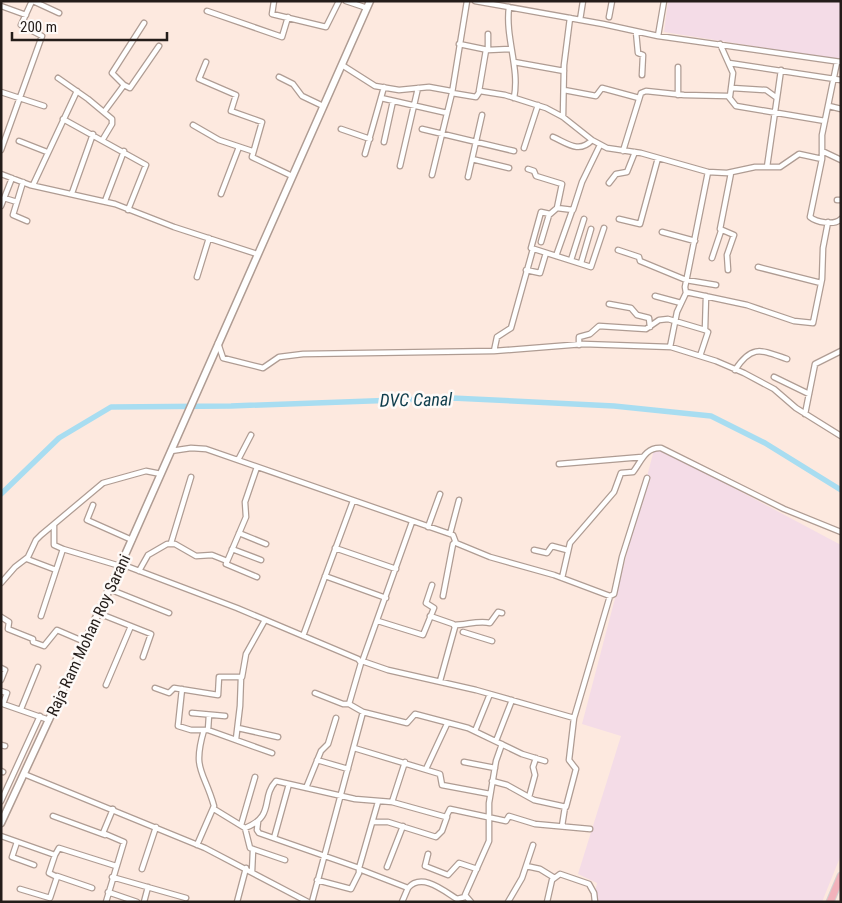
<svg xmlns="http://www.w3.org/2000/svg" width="842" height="903" viewBox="0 0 842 903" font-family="'Roboto Condensed',sans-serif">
<rect width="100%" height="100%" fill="#fde9df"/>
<path fill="#f4dce7" d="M668,1H841V60L664,32Z
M655,446L841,545V855L822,902H593L597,883L578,874L621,736L582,724Z"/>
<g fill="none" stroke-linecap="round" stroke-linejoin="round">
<path stroke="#a8ddf1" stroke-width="5.5" d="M1,494L59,438L111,407L231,406L452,398L614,406L711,416L765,443L841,490"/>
<g stroke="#af9c93" stroke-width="7">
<path id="street" d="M33,1L59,13
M274,1L272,14L326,27L339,1
M346,1L367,8
M467,1L452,93L476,97L480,91L505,95L546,108L563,117L592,140L607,148L641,153L708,172L727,173L755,167H780L799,154L822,159
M475,1L603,24L658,36L841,62
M1,6L26,15
M509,7C505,38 520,68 514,98
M207,11L282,37L288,17
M609,17L612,1
M580,20L583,1
M636,32L638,53L643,55L642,75
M658,36L664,1
M459,44L488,50L511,49
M720,44L733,73L730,96
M488,50V34
M206,62L199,79L236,95L231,111L262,122L252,157L292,176
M514,62L564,71
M837,62L822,135V159L810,217C816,222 834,226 841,219
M729,63L841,80
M342,65L375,86L399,90L429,87L451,91
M279,77L293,84L302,96L323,106
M58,78L88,99L112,119V124L103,139
M124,85L130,88L159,46
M732,88L766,90L777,98L767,167
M564,90L596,96L602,88L639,98
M479,91L486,50
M1,92L44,106
M678,95V67
M381,98L447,113
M777,98L781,70
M829,106L841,109
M104,112L124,85L112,73L144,23
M563,117L564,65L570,18
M63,119L146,165L128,210
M193,125L219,140L252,151
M341,129L370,139
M422,129L514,151
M553,137C567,143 579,154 592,140
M19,141L47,152
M384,142L393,101
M524,148L538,105
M1,150L42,36L21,25L32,1
M623,151L641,93L646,91L684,95L728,96L736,106L825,121
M822,151L841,160
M365,154L384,87
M472,159L509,168
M400,166L418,88
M528,169L534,171L536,176L562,184L557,208
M1,174L30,185L115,204L174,227L257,254
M432,175L452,93
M468,177L482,115
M23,182L13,215L27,221
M609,183L616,174L627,172L635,152
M33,185L77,91
M72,193L93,134
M221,194L239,147
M4,198L17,202
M837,200H841
M105,201L124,151
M1,206L12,178
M550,214L541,212L531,248L591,267L604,228
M619,219L640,224L658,158
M662,232L695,241
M541,242L549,215L557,208L573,210L582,182L600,145
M618,250L639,257L640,261L686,280L716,285
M556,256L572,211
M712,258L721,231
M571,260L584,219
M581,263L591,229
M758,267L821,283
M526,270L540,273L546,253
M728,270L727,255L734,235L720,229L731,173
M197,277L209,238
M686,292L747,305L794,321L813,323L822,279L823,248L828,222
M655,296L681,303
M609,304L631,308L637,315L649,318L650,327
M218,343L223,358L263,368L279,357L303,354L494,351L583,344L671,347L716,361L744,373L774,389L796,408L841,436
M579,345V337L590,334L599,326L646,329L659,320L668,319L705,330
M670,347L677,312L686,293L685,287L708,172
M494,351L497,337L511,328L533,249
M700,356L708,332L705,330L706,296
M735,370C752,344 761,350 787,359
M774,377L809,394
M805,414L815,364L841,351
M171,451L191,448L206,449L453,535L456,543L490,557L554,575L610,596L574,718L476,690L388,670L362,661
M238,460L251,435
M559,464L642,457
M93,505L87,520L132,540
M54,525V545L63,549
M428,527L440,494
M239,533L266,544
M450,534L459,500
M171,543L191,477
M335,548L396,569
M232,549L261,560
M534,550L547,553L552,546L567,550
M27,559L56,570
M121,564L237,608L358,659L361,663L349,704L363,712L407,723L415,714L468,728L522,754L545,761
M139,571L148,555L167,544H175L196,556L212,555L227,561
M325,576L386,598
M257,577L226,564L246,517L245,502L257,467
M562,578L570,543L614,492L621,473L633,472C641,462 645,447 661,448L784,509L841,532
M1,583L15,567L28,557L36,540L41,535L103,483L146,471L161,474
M109,589L169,613
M443,596L453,544L455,542
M610,596L614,594L622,557L647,478
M98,613L151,634L143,657
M41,616L63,549L120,566
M430,616L453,624L455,627L440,681
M1,617L9,622L8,629L33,639V642L44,646L57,630L85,642
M378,621L423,635L434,608L426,603L432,585
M454,625C466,625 479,620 490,623L498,612L502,613
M463,632L492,641
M303,636L353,501
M362,662L412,522
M1,668L5,670L1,680
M106,685L131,626
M155,688L169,693L174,688L218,695L219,677H242L246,654L265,620
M182,689L178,726L191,730H208L272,753
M1,691L7,693L3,704L49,720
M315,693L343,704H349
M21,709L38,667
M192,713L225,716
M238,728L278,737
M208,730L209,715
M475,731L490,694
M236,739L240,706L241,677
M496,741L512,700
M1,745L5,746
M354,748L440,774L442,785L490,794
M317,760L348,769
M464,762L495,768
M426,769L447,724
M1,771L3,772
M24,774L205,848L308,902
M492,781L507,785L534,800L566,807L576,769L569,760L574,718
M306,788L321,751L328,744L336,718
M529,797L535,775L533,767L536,758
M1,801L40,716
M392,802L405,762
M214,809L245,828L250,848L285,860
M53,816L105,835
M258,822L257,830L259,833L359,868L378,802
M373,822H388L436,837L442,831L447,817
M241,825L255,777
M562,826L565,807
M245,828C276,816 260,798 276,781L355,799L392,802L446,817L450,809L506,821L509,816L535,824L590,829
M1,836L55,855L59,848L116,866
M274,838L289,784
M17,842L12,857L34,865
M197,845L214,806C204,770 192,771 204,730
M428,854L425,866L448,875L459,863L477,869
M526,866L540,869L553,877
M387,867L403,826
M142,869L156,827
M359,869L408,888
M252,872L253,850
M57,876L92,888
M112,877L186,898
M317,880L351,889L359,873V867
M20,889L50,898L57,877L49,873L55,855
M108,892L137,902
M106,902L124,842L103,833L113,809
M144,902L148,887
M237,902L246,868
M312,902L363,712
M402,902L408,888C422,872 444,891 457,899L465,897
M471,902L465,895L489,841V803L496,761L502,744
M508,902L522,878L533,845
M547,902L552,880L560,874L589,884L594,893L595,902"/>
</g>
<g stroke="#af9c93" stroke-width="9">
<path id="secondary" d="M1,823L121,564L370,1"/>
</g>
<g stroke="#d3d2d1" stroke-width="9">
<path id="primary" d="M830,902L841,876"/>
</g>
<use href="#street" stroke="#fff" stroke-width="4.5"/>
<use href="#secondary" stroke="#fff" stroke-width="6"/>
<use href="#primary" stroke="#f2b2bb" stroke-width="7"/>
</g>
<g text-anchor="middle" stroke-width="5" stroke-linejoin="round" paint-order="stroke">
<g font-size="16" fill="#241d1a" stroke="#fefaf8">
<text transform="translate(88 635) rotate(-65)" y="6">Raja Ram Mohan Roy Sarani</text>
</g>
<g font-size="18" font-style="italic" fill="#0f3d4c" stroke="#fefaf8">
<text transform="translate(416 400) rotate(-1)" y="6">DVC Canal</text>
</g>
</g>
<rect width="842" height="903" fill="none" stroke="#241d1a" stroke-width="5"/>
<path d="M12 32v8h155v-8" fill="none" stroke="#241d1a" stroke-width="2.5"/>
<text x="20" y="32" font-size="15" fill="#241d1a" stroke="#fefaf8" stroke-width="4" paint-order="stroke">200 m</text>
</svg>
